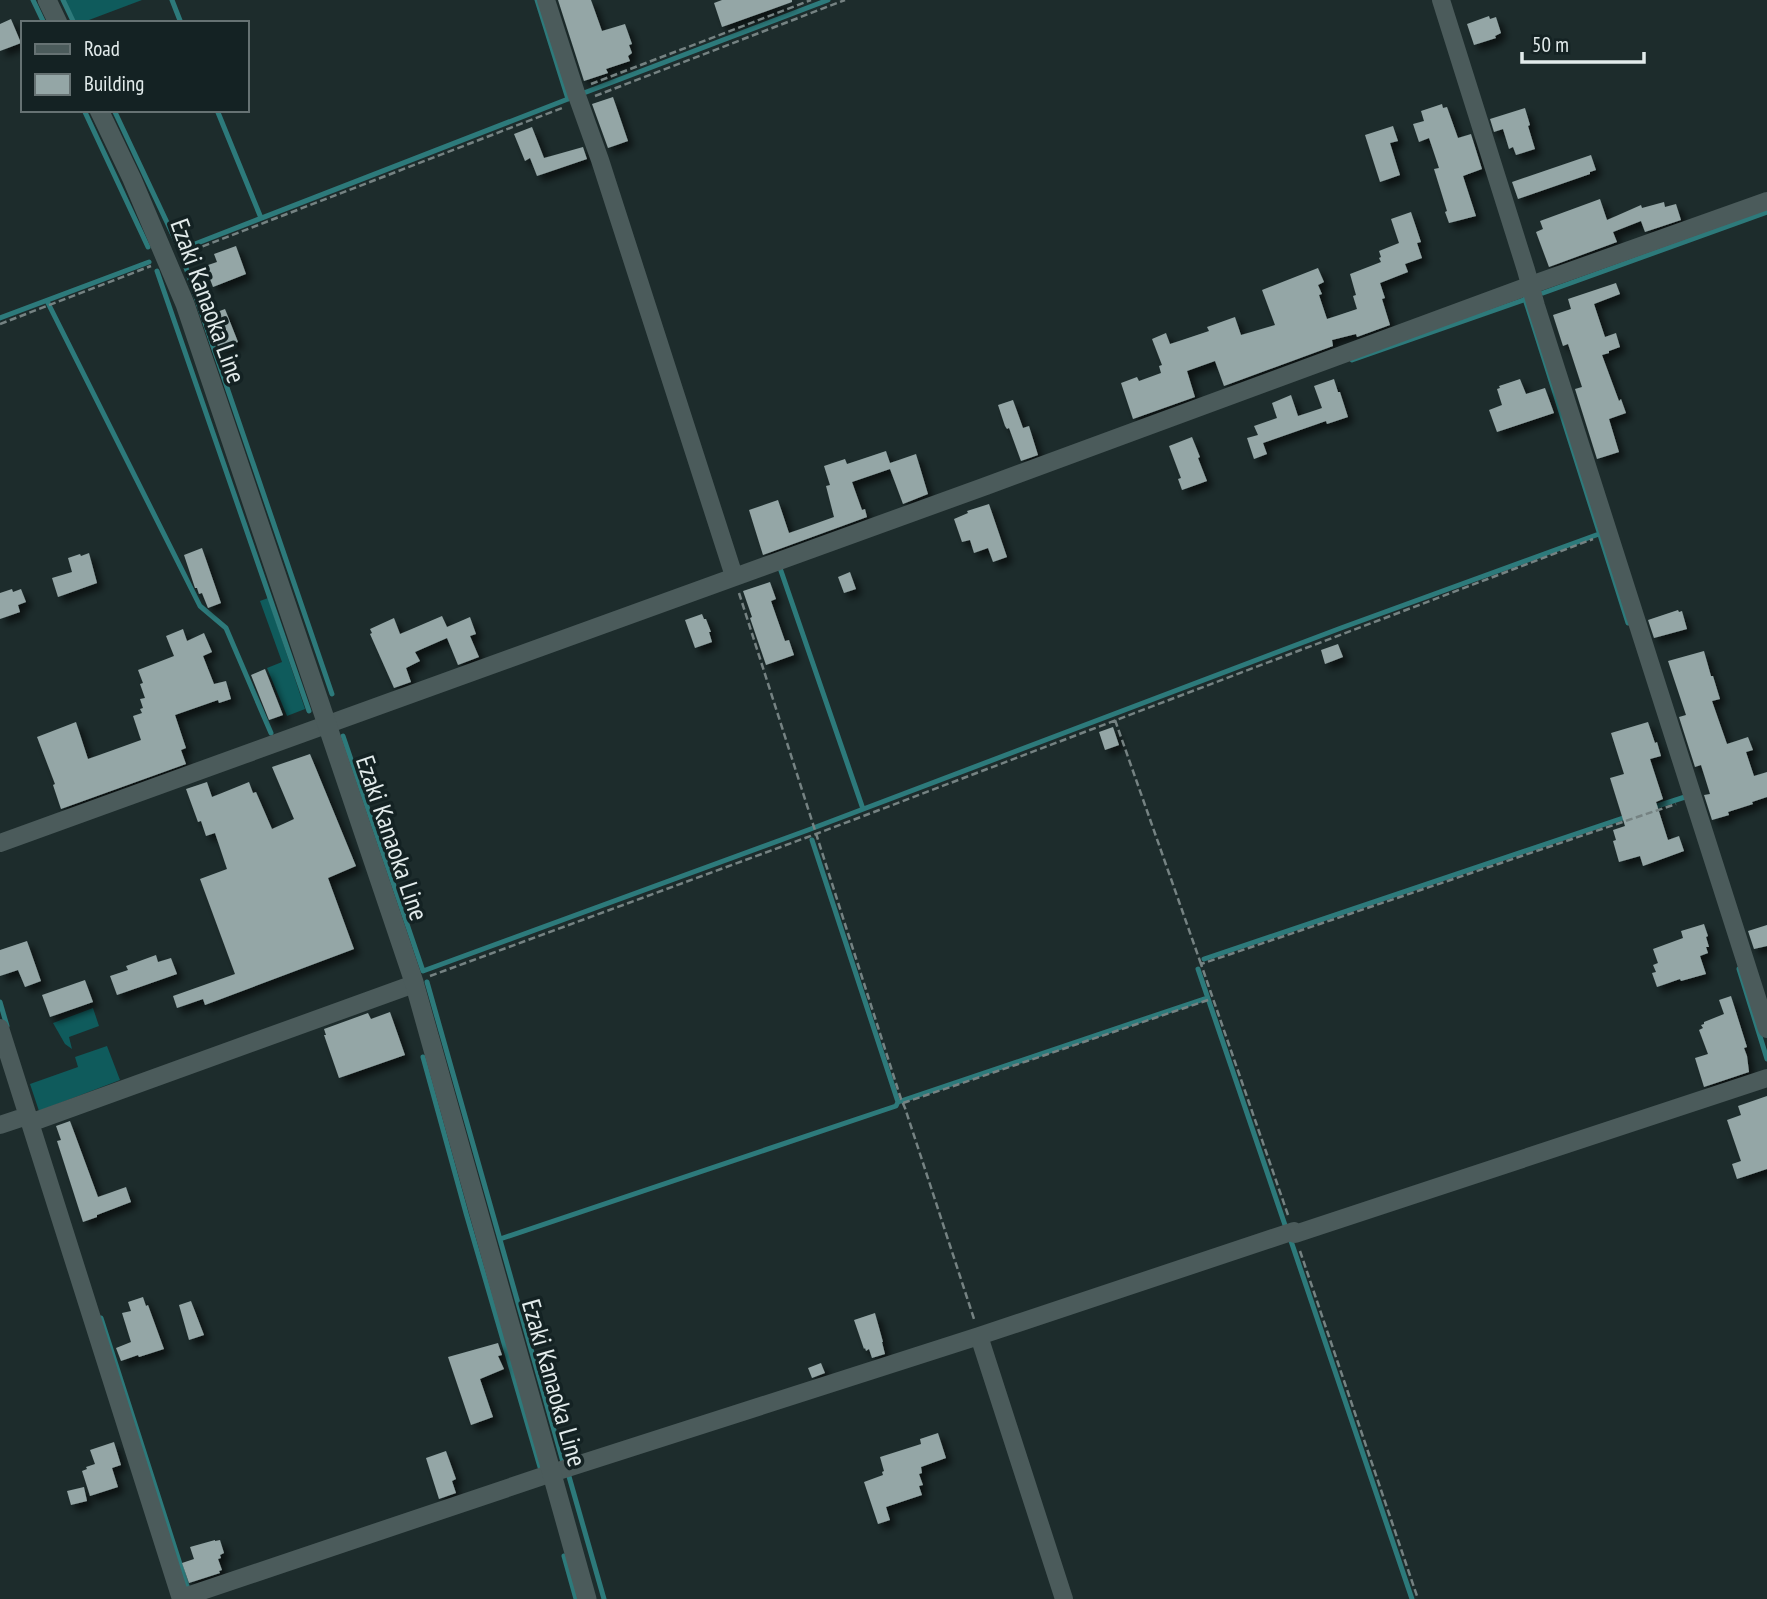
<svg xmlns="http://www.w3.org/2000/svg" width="1767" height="1599" viewBox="0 0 1767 1599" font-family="'PT Sans Narrow',sans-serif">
<defs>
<filter id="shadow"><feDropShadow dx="5.5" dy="5.5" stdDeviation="3.5" flood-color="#0009"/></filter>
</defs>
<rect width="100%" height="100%" fill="#1d2c2c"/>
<path fill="#0f5b5c" d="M65,0H142L81,23H76Z
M268,598L305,709L287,716L267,668L282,662L260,601Z
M93,1008L99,1026L69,1037L72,1049L65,1044L53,1023Z
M107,1046L120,1080L39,1111L30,1084L78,1067L75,1057Z"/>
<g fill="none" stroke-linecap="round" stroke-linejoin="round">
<path stroke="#2d7a7b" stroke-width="5" d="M33,0L44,23
M63,0L74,23
M172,0L181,23
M537,0L568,99
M84,110L148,247
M114,110L180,250
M217,110L261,218
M182,249L568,99L828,0
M183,259L332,694
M157,271L309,711
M1543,293L1767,212
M1525,299L1628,623
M47,301L200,606L226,628L271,733
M0,318L149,262
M1352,360L1526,299
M780,568L863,809
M343,736L423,971
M1651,808L1685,797
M1204,959L1629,816
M1198,969L1286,1228
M1739,969L1767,1059
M423,971L808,830L1341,628L1599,534
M427,982L563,1462
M0,1002L7,1026
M423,1057L466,1213L540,1467
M898,1102L1207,998
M1290,1238L1412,1599
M500,1239L896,1106L898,1102L812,840
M101,1318L189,1592
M568,1473L604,1599
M564,1556L576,1599"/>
</g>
<path fill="#94a6a6" filter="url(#shadow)" d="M558,0H591L602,31L625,24L632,44L629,45L632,53L628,56L630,61L606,69L608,73L584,81Z
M722,0H792V2L722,27L714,3Z
M1489,16L1490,19L1496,17L1501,33L1495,36L1496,38L1474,45L1467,24Z
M11,19L21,43L0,51V24Z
M613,97L628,141L608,148L592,104Z
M1442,104L1443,108L1447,107L1458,138L1471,134L1482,169L1463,176L1476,216L1449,223L1445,212L1447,211L1434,169L1439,168L1429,138L1419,142L1413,124L1424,121L1421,111Z
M1525,108L1530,125L1528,126L1535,149L1516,155L1513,147L1509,149L1503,129L1494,132L1490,119Z
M1393,126L1398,141L1390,143L1400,175L1380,182L1365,135Z
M532,127L544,158L583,147L587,159L537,176L530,158L525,161L514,134Z
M1591,155L1596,170L1590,172V174L1518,199L1512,182Z
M1600,199L1607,220L1641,205L1642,208L1664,202L1665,207L1676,204L1681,220L1645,232L1641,221L1613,232L1617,242L1549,267L1536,232L1543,229L1540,221Z
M1411,212L1421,242L1417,243L1422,258L1405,264L1408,272L1380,283L1385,298L1382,299L1390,325L1357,337L1356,334L1332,340L1333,346L1224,386L1215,361L1187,371L1195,397L1133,419L1121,383L1137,377L1139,381L1161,373L1159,366L1162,365L1152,339L1166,333L1170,344L1209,331L1207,327L1235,317L1241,335L1275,325L1262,290L1318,268L1324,282L1318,285L1322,294L1319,295L1327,319L1357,309L1353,296L1356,295L1350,274L1381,262L1379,258L1381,257L1379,251L1399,243L1391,219Z
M236,246L246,274L213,287L205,266L217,262L214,254Z
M1616,283L1620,294L1594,304L1605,337L1616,333L1620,347L1609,351V353L1602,355L1619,401L1621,399L1626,413L1609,419L1619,452L1597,459L1575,389L1582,387L1568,344L1563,346L1553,315L1571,309L1568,299Z
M225,309L238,342L219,349L206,316Z
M1334,379L1338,392H1340L1348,417L1327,424L1326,421L1263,443L1267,454L1254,459L1247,438L1258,435L1254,426L1277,418L1272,403L1291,395L1298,416L1322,408L1314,386Z
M1520,379L1526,394L1545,388L1554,413L1497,432L1489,410L1502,405L1497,389L1500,388L1499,386Z
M1013,400L1023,428L1029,426L1038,455L1021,461L1009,428L1007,429L1005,426L998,405Z
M1192,437L1200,457L1198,458L1207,481L1182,490L1178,479L1181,478L1169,446Z
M886,451L890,463L916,454L928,494L903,504L890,469L852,482L862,510L865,509L867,517L763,555L749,510L778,500L789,533L834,517L826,486L830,485L824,466L845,459L847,464Z
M989,504L1007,557L993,562L988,548L974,553L970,540L962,542L954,519L968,513L967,511Z
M202,548L221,603L208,608L202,593L199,594L197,588H195L184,555Z
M89,553L97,583L58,597L52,578L72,572L68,558L80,554L81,556Z
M850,572L856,589L844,593L838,577Z
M770,582L776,599L771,601L785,641L789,640L794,655L766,665L750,618L752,617L743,591Z
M12,589L13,592L21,589L26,602L18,605L20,612L0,619V593Z
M1678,610L1679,612L1682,611L1687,629L1654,638L1648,620Z
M702,614L704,619H706L711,632H709L712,642L695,648L685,620Z
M442,616L447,627L470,617L476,634L470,636L479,657L458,665L447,638L415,652L420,661L406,668L411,682L394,688L370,634L372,633L370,629L394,618L400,634Z
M183,629L187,641L204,633L212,652L203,656L214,684L226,681L231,699L219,703L218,700L175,715L186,748L181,750L186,764L61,809L53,785L55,784L37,737L76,722L88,759L141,740L133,716L142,713L140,709L143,708L140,699L145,698L140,684L143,683L138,670L174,656L166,636Z
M1338,644L1343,657L1325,664L1321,650Z
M1704,651L1711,676H1713L1720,699L1712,701L1727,744L1748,737L1753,750L1746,752L1754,776L1767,772V797L1752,802L1753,804L1728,812L1729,815L1712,820L1704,795L1710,794L1701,765L1695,767L1679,717L1686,715L1668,661Z
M265,669L283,715L269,720L251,675Z
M1648,722L1655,743L1657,742L1661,756L1650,759L1663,799L1656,802L1668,840L1679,836L1684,851L1643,866L1640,856L1619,862L1613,841L1616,840L1613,830L1625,826L1610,778L1624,774L1611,733Z
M1113,727L1119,745L1105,750L1099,732Z
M310,754L356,866L328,878L354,949L205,1005L203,999L177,1008L173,996L235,974L200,879L227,869L215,833L206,836L201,821L198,822L186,789L207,782L212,797L249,782L253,793L256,792L272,829L294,819L272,767Z
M1704,924L1708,936L1706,937L1709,947H1706L1708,953L1700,956L1706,974L1681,981L1680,979L1657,987L1652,973L1656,972L1653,965L1658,963L1653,949L1683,938L1681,931Z
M1767,925V946L1754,949L1748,931Z
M27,941L41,981L25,987L18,970L0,976V950Z
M156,955L158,962L171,958L177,974L117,995L110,976L128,970L126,966Z
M85,980L93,1002L50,1017L42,995Z
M1731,996L1747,1047L1744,1048L1747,1056L1749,1072L1704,1087L1695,1058L1708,1054L1699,1030L1703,1028L1701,1025L1704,1024V1022L1724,1014L1719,1000Z
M390,1012L405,1055L339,1078L324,1035H326L324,1029L368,1013L371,1019Z
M1767,1096V1169L1737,1179L1732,1164L1741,1161L1727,1120L1741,1115L1738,1106Z
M70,1121L98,1197L126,1187L131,1202L97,1215V1217L83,1222L57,1141L61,1140L56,1126Z
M143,1297L146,1306L148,1305L164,1349L139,1357L138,1355L121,1361L116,1348L131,1342L122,1313L131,1311L128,1302Z
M191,1301L204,1335L189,1340L179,1305Z
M875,1313L883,1342H882L885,1354L872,1358L869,1349L866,1351L865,1348L864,1349L854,1320Z
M498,1343L502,1355L498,1356L504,1369L480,1379L493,1417L471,1425L448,1357Z
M821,1363L825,1373L812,1378L808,1368Z
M938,1433L946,1458L921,1467L922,1473L919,1474L923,1485L919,1486L922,1495L886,1507L890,1520L878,1524L864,1482L883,1475L882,1472L884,1471L880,1457L921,1444L920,1439Z
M114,1442L121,1465L112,1468L118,1487L90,1496L82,1471L87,1469L86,1467L95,1464L90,1450Z
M446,1451L456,1479L452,1481L456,1493L439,1499L426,1458Z
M84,1487L87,1501L71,1505L67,1491Z
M215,1540V1541L220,1540L224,1553L220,1555L221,1558L218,1559L222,1570L219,1571L220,1573L189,1583L182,1563L194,1559L190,1547Z"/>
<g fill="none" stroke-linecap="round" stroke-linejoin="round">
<path stroke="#758282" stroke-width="2.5" stroke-dasharray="7 3.5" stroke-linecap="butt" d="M591,84L811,0
M595,96L845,0
M183,254L562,108
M0,324L151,266
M739,593L901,1099L905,1108L974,1319
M1115,720L1201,964
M430,976L816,834L1593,539
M903,1103L1211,999
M1288,1215L1201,964L1676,804
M1300,1251L1418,1599"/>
<path stroke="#4b5b5b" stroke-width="18" d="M546,0L576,93L600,160L734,576
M1441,0L1526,270L1536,306L1767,1029
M0,843L986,486L1531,285L1767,201
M0,1028L181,1599
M30,1123L414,984
M0,1125L27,1116
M1295,1234L1767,1078
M979,1336L1064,1599
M181,1598L552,1473L979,1336L1294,1231"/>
<path stroke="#4b5b5b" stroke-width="19" d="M47,0L58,23
M99,110L132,179L185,304L414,982L587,1599"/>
</g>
<g text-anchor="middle" stroke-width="7" stroke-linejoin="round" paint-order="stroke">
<g font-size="26" fill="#e2ebeb" stroke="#142223">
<text transform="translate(208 301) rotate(70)" y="9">Ezaki Kanaoka Line</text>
<text transform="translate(392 838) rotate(71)" y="9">Ezaki Kanaoka Line</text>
<text transform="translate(554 1383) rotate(74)" y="9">Ezaki Kanaoka Line</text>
</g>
</g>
<rect x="21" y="21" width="228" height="91" fill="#142223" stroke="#667273" stroke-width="2"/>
<rect x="35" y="44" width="35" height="10" fill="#4b5b5b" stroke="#667273" stroke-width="2"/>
<text x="84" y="56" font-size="21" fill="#e2ebeb">Road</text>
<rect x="35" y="74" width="35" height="21" fill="#94a6a6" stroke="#667273" stroke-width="2"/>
<text x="84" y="91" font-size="21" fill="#e2ebeb">Building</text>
<path d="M1522 52v10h122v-10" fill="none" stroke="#e2ebeb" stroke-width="3.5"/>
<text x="1532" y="52" font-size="21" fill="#e2ebeb" stroke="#142223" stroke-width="5" paint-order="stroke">50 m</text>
</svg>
